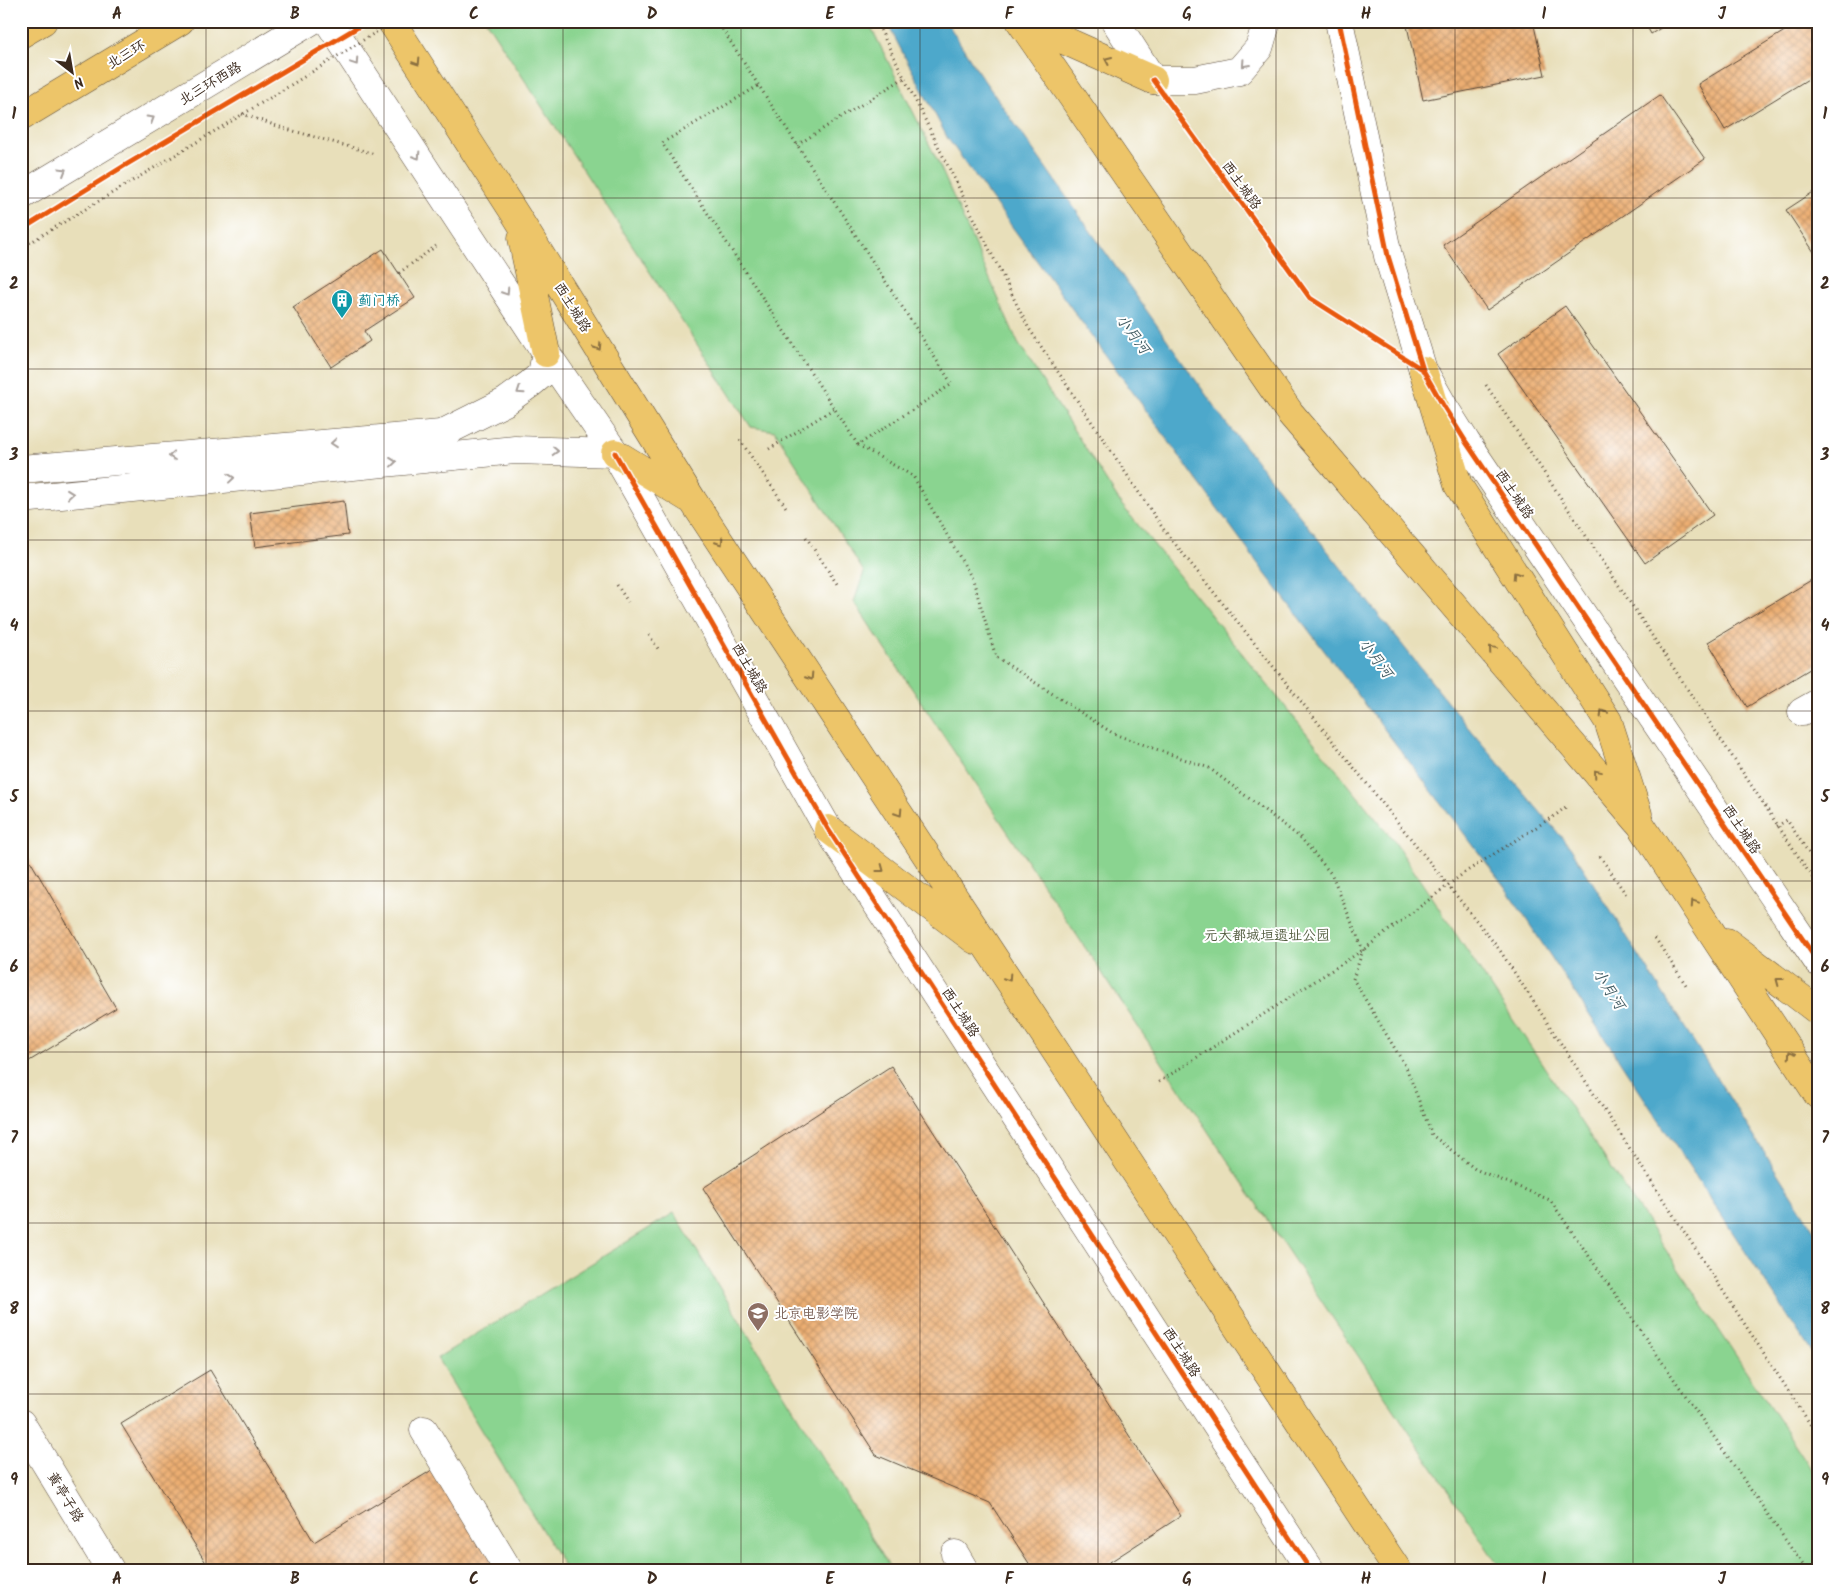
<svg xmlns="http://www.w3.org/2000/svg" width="1839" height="1592" viewBox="0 0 1839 1592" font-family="Kalam,'LXGW WenKai TC',sans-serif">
<defs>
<pattern id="building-cross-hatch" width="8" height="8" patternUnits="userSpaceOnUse" patternTransform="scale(1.25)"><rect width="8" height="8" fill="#ecae72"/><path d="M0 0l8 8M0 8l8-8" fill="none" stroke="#c08e5d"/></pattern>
</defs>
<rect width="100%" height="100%" fill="#fff"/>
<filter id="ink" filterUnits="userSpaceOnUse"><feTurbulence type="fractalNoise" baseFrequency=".02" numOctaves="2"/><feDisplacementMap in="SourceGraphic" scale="10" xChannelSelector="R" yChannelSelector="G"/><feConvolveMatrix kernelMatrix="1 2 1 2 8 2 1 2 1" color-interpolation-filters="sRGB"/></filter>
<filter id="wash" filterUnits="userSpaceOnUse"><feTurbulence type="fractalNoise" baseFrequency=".0096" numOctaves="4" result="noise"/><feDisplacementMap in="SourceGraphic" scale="20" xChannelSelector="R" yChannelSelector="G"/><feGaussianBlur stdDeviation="1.12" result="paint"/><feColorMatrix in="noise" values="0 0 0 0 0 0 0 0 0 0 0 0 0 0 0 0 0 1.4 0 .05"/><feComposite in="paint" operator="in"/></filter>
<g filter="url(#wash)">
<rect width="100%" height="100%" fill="#e8dfba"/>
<path fill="#8ad490" stroke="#627f57" d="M486,21H868L939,164L1018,343L1121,504L1394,841L1818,1479V1571H1502L854,602L864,572L775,431L751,427Z
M674,1213L892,1571H567L437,1358Z"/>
<path fill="#4da8cb" stroke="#446974" d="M886,21H946L979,73L1226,423L1466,725L1570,847L1818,1237V1362L1505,887L1264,572L948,139Z"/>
<g id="blocks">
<path fill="url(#building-cross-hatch)" d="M1406,21H1533L1545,75L1423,100Z
M1644,21H1672L1651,34Z
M1801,21H1818V73L1725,130L1698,84Z
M1660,95L1705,159L1487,310L1443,245Z
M1818,189V258L1786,210Z
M383,249L415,298L364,331L370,341L331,367L293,307Z
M1565,306L1713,515L1645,563L1498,354Z
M344,501L348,535L255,547L250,513Z
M1818,576V664L1747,707L1708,642Z
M21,845L116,1008L21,1066Z
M891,1066L1181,1516L1096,1571H1034L990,1503L876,1455L703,1188Z
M210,1370L314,1542L437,1467L500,1571H211L121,1424Z"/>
</g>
</g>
<g filter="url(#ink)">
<use href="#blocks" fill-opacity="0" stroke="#554535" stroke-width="1"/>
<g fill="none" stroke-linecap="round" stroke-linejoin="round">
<g stroke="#554535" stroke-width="29">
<path id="minor" d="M328,21L546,353L615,453L828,829L1311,1571
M1115,21L1153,80H1195L1239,71L1259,48L1267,21
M1339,21L1388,256L1423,370L1444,407L1466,442L1818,962
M21,196L311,21
M21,469L441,434L505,402L530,384L542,374L546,353
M21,499L515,450L615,453
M1802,712L1818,703
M21,1423L111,1571
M424,1430L509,1571
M955,1554L965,1571"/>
</g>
<g stroke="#554535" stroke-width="29">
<path id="highway" d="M391,21L517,217L693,501L1398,1571
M1020,21L1290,413L1641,825L1818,1095
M1021,21L1153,80
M21,34L43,21
M21,117L180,21
M522,238L546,353
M1423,370L1458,485L1608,721L1638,814
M615,453L688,498
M828,829L975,940
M1727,942L1818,1011"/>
</g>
<path stroke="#554535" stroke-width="3" stroke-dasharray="1 4" stroke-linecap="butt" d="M717,21L952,384L858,445L662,143L758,86
M876,21L1028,327L1164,530L1499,949L1818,1436
M242,114L283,128L375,154
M797,145L904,78
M21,248L278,93
M399,273L436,246
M1486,385L1818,886
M740,440L788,510
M858,445L913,476L973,580L996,657L1114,734L1209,768L1301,838L1332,875L1363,950L1353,979L1406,1067L1432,1135L1475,1169L1550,1200L1807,1571
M769,449L835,408
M806,537L837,584
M617,585L628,602
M649,635L659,650
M1777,826L1787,820L1818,867
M1600,856L1627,896
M1655,938L1688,988
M1159,1082L1363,950L1464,873L1557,814L1567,806"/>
<use href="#minor" stroke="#fff" stroke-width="28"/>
<use href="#highway" stroke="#edc569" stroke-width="28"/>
<path stroke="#554535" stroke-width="3" stroke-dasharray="1 4" stroke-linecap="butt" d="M278,93L394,21"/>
<g stroke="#fff" stroke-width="8">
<path id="cycleway" d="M1339,21L1388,256L1423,370
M1153,80L1310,298L1423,370L1444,407L1466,442L1818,962
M21,230L124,166L368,21
M615,453L828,829L1311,1571"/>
</g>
<use href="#cycleway" stroke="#e8590c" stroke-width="5"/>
</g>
<defs><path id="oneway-chevron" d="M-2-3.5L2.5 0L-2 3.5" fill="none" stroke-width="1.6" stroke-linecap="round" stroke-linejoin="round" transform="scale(1.25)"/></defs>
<g stroke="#8b7040">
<use href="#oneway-chevron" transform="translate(1108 60) rotate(-156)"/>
<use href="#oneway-chevron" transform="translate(417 62) rotate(57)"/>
<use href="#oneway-chevron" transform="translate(598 347) rotate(58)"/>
<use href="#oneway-chevron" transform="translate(720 542) rotate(57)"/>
<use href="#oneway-chevron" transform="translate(1516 575) rotate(-123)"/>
<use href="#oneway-chevron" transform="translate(1492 649) rotate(-130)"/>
<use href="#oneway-chevron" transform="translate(810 677) rotate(57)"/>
<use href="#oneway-chevron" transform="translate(1603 713) rotate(-122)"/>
<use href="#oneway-chevron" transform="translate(1597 773) rotate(-130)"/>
<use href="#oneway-chevron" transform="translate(899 813) rotate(57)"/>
<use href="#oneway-chevron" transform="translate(881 869) rotate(37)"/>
<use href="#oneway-chevron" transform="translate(1694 903) rotate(-124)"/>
<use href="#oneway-chevron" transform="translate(1008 978) rotate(57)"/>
<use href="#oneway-chevron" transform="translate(1779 981) rotate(-143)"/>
<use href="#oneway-chevron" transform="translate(1791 1054) rotate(-123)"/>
</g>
<g stroke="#a79f9a">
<use href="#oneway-chevron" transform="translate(355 62) rotate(56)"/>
<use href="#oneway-chevron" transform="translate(1245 64) rotate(132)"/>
<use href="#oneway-chevron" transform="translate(151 119) rotate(-31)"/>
<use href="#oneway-chevron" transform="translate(417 156) rotate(57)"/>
<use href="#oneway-chevron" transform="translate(63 171) rotate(-31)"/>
<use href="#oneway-chevron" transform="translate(506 292) rotate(57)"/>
<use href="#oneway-chevron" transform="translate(520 391) rotate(146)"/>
<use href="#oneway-chevron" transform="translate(334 443) rotate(175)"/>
<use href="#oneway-chevron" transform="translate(555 451) rotate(2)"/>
<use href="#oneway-chevron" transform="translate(172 456) rotate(175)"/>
<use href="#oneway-chevron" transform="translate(393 462) rotate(-6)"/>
<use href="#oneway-chevron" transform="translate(231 478) rotate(-6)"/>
<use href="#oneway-chevron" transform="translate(70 494) rotate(-6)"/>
</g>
</g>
<path fill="none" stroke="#3b2a1e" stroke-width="1" stroke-opacity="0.55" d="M206,21V1571M384,21V1571M563,21V1571M741,21V1571M920,21V1571M1098,21V1571M1276,21V1571M1455,21V1571M1633,21V1571M21,198H1818M21,369H1818M21,540H1818M21,711H1818M21,881H1818M21,1052H1818M21,1223H1818M21,1394H1818"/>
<defs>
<g id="building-pin" transform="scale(1.125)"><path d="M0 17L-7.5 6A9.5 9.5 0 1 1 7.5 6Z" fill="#0f9aa8" stroke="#fff"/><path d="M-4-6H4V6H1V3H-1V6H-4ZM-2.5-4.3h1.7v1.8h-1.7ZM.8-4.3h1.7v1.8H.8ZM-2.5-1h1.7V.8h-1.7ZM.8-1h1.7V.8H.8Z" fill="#fff"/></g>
<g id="university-pin" transform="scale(1.125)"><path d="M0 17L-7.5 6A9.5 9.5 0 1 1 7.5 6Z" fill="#8d6e63" stroke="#fff"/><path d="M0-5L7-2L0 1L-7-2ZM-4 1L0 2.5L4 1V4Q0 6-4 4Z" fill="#fff"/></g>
</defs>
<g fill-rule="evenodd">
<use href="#building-pin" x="342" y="300"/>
<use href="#university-pin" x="758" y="1313"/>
</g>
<g text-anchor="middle" stroke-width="4" stroke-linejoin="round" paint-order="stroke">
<g font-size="14" fill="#3b2a1e" stroke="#fff">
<text transform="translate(126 54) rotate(-31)" y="5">北三环</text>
<text transform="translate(210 83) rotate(-31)" y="5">北三环西路</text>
<text transform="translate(1242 185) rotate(54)" y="5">西土城路</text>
<text transform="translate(573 307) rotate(58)" y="5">西土城路</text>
<text transform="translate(1515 494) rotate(56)" y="5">西土城路</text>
<text transform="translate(750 668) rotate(60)" y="5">西土城路</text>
<text transform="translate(1742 829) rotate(56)" y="5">西土城路</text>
<text transform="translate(961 1012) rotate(57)" y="5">西土城路</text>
<text transform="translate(1182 1352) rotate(57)" y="5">西土城路</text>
<text transform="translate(66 1497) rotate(59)" y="5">黄亭子路</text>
</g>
<g font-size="14" fill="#0d838f" stroke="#fff" text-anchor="start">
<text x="358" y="305">蓟门桥</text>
</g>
<g font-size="14" fill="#535d40" stroke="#fff">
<text x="1267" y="940">元大都城垣遗址公园</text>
</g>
<g font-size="14" fill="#785e54" stroke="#fff" text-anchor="start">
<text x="774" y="1318">北京电影学院</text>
</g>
<g font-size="15" font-style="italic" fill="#425c63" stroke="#fff">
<text transform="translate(1133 334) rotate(53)" y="5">小月河</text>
<text transform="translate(1376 658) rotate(53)" y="5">小月河</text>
<text transform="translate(1609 989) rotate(57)" y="5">小月河</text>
</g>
</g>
<rect width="1839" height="1592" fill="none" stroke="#fff" stroke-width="55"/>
<g transform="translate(72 72) rotate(149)" stroke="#ffffff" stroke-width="4" paint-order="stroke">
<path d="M0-4L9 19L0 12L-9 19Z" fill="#3b2a1e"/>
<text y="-8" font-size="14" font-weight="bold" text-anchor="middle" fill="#3b2a1e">N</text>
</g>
<rect x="28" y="28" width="1784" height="1536" fill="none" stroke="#3b2a1e" stroke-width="2"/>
<g font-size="16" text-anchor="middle" font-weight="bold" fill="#3b2a1e">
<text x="117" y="19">A</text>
<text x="295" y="19">B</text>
<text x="474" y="19">C</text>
<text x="652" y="19">D</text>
<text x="830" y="19">E</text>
<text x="1009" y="19">F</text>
<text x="1187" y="19">G</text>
<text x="1366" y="19">H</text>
<text x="1544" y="19">I</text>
<text x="1722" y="19">J</text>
<text x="14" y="119">1</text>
<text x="1825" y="119">1</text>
<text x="14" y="289">2</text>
<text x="1825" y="289">2</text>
<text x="14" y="460">3</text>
<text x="1825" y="460">3</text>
<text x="14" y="631">4</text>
<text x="1825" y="631">4</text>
<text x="14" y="802">5</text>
<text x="1825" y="802">5</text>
<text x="14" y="972">6</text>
<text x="1825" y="972">6</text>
<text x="14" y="1143">7</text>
<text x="1825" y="1143">7</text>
<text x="14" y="1314">8</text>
<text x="1825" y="1314">8</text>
<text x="14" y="1485">9</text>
<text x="1825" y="1485">9</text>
<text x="117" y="1584">A</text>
<text x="295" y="1584">B</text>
<text x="474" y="1584">C</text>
<text x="652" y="1584">D</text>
<text x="830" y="1584">E</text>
<text x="1009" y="1584">F</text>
<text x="1187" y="1584">G</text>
<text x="1366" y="1584">H</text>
<text x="1544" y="1584">I</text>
<text x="1722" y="1584">J</text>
</g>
</svg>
